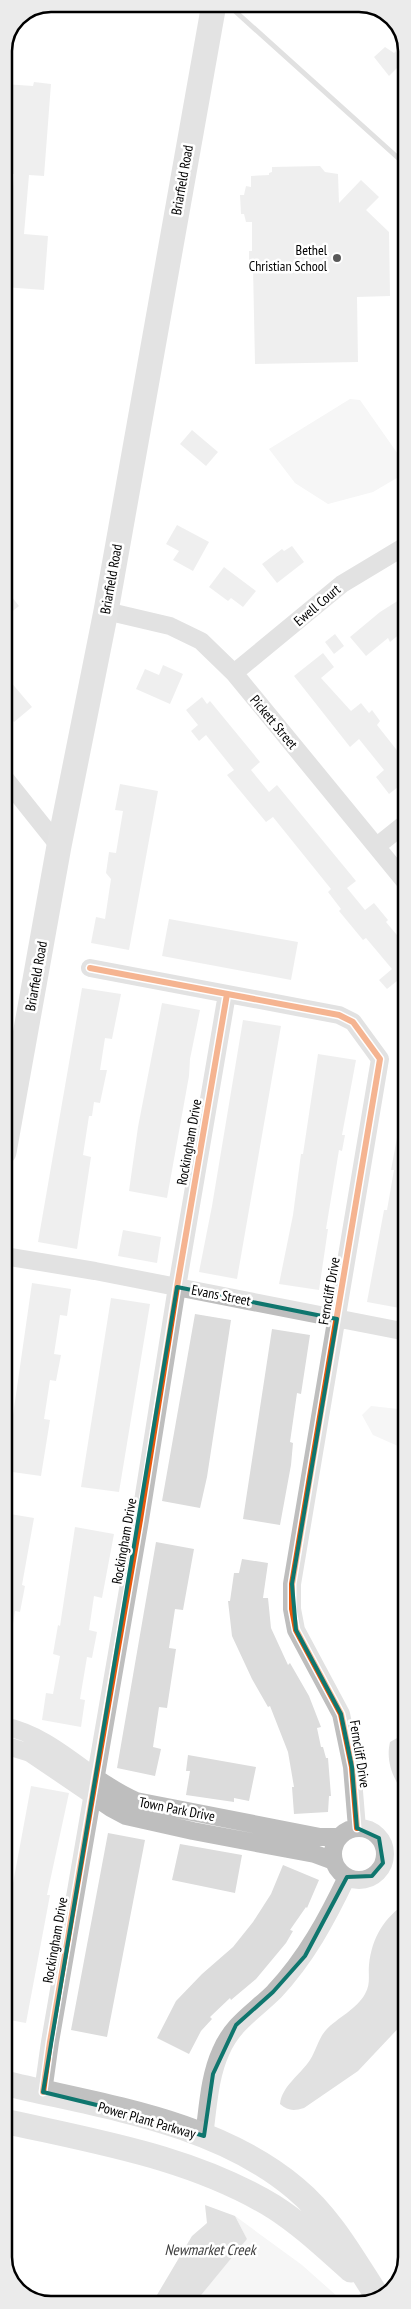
<svg xmlns="http://www.w3.org/2000/svg" width="411" height="2309" viewBox="0 0 411 2309" font-family="'PT Sans Narrow',sans-serif">
<rect width="100%" height="100%" fill="#fff"/>
<path fill="#eaeaea" d="M350,399L360,400L407,467V472L373,492L328,504L295,483L269,449Z
M371,1406L407,1410V1450L373,1435L362,1415Z
M235,2216L302,2265L347,2305H193L247,2239Z"/>
<path fill="#bcbcbc" d="M399,1737L407,1740V1799C395,1781 385,1764 390,1742Z
M407,1902V2019L358,2071L304,2108C294,2111 288,2111 280,2104C282,2086 300,2075 310,2060C316,2051 318,2039 326,2030C337,2018 357,2009 365,1994C371,1984 368,1975 369,1965C372,1937 384,1918 407,1902Z
M205,2205L235,2216L247,2239L193,2305H151L192,2236L207,2223Z"/>
<g fill="none" stroke-linecap="round" stroke-linejoin="round">
<path stroke="#bcbcbc" stroke-width="5" d="M236,12L407,166"/>
</g>
<path fill="#dcdcdc" d="M385,47L394,53L400,47L407,54V58L389,76L374,57Z
M34,82L51,84L44,176L29,175L24,234L48,236L44,290L4,287V232L10,233L14,174H4V84L33,86Z
M320,166L325,172L338,174L339,203L361,180L379,197L366,210L389,232L390,296L357,297L358,362L255,364L253,267H249V251H252V222H246L244,214H241L240,195H244L246,186L251,187V176L269,175V173L272,172V167Z
M192,430L218,452L206,466L180,444Z
M177,525L209,542L193,571L173,560L179,551L166,544Z
M292,546L304,562L277,583L262,564L282,549L284,551Z
M224,567L256,591L243,607L231,598L228,601L209,587Z
M4,587L19,606L4,618Z
M407,595V628L390,642L388,638L366,656L350,637L380,612Z
M335,634L344,646L334,654L325,642Z
M323,653L334,667L321,678L351,711L361,703L369,713L372,710L380,721L377,725L407,763V780L389,794L376,777L384,770L359,739L350,747L294,676Z
M163,665L183,674L170,704L136,689L145,669L159,675Z
M4,674L32,707L14,722L4,710Z
M202,697L207,704L210,701L260,762L251,770L269,792L277,785L356,881L347,888L365,910L374,903L388,920L386,922L407,947V973L387,989L379,980L392,969L366,938L363,940L339,911L341,909L328,892L331,889L273,817L266,822L227,775L234,770L206,735L199,741L191,731L198,725L186,710Z
M120,784L158,791L129,950L91,943L96,917L105,919L111,879L106,873L109,852L116,853L123,811L115,810Z
M169,919L298,942L291,980L162,956Z
M82,988L121,994L112,1039L105,1038L100,1070H107L100,1103L94,1102L92,1116H89L83,1155L91,1157L77,1249L38,1242Z
M162,1003L200,1010L190,1059L189,1076L167,1198L129,1191L138,1127Z
M243,1020L281,1026L237,1279L199,1272L212,1206Z
M318,1054L356,1060L342,1135H345L342,1151L339,1150L326,1229H328L319,1290L279,1284L293,1215L301,1154H303Z
M401,1116L407,1117V1299L405,1309L367,1302L384,1210H387L394,1170H391Z
M123,1230L161,1237L157,1263L118,1256Z
M32,1283L71,1289L67,1316L60,1315L54,1354L61,1355L56,1381L50,1380L44,1419L50,1420L41,1476L5,1471Z
M111,1298L150,1304L119,1492L81,1487Z
M195,1314L231,1320L207,1477L200,1508L162,1501Z
M272,1329L310,1335L301,1394L297,1393L290,1442L293,1443L291,1465L280,1525L243,1519Z
M4,1513L34,1518L22,1585L25,1586L20,1612L15,1611L11,1637L4,1636Z
M75,1527L114,1534L102,1598L94,1596L89,1630L97,1632L92,1658L87,1657L80,1699L85,1700L81,1727L42,1720L46,1693L53,1694L60,1656L53,1654L58,1625L60,1626Z
M156,1542L194,1549L183,1610L175,1609L169,1648L176,1649L167,1708L159,1707L153,1747L161,1749L155,1776L117,1768Z
M242,1559L268,1563L263,1598H268L271,1628L288,1665L290,1663L309,1696L321,1727L317,1728L321,1747H323L326,1758H328L331,1796H329L328,1812L294,1814L292,1787H294L288,1752L270,1706L268,1707L252,1679L232,1636L228,1601H230L234,1573H239Z
M188,1755L256,1767L249,1801L234,1798V1802L186,1795L190,1771H186Z
M31,1786L69,1793L47,1895H50L26,2023L4,2019V1932Z
M108,1833L145,1840L107,2037L71,2030Z
M180,1844L242,1855L235,1893L172,1880Z
M283,1865L319,1880L307,1908L306,1907L290,1930L293,1931L286,1943L256,1979L231,2000L230,1998L210,2017L212,2019L201,2031L189,2054L157,2038L176,2001L202,1974L233,1947L253,1922L271,1894Z"/>
<g fill="none" stroke-linecap="round" stroke-linejoin="round">
<path stroke="#bebebe" stroke-width="18" d="M106,611L170,626L201,641L234,673L407,884
M234,673L342,584L407,545
M4,777L59,846
M377,846L407,822
M90,968L339,1015L353,1022L380,1059L292,1584V1609L296,1630L341,1714L352,1767L357,1828
M4,1256L95,1271L407,1332
M4,1726C56,1737 89,1781 136,1801L320,1837H339
M4,1745L30,1753L111,1808L126,1816L193,1831L315,1854L334,1861
M333 1854a26 26 0 1 1 52 0a26 26 0 1 1-52 0Z
M43,2092L50,2042L140,1520L177,1287L227,994
M204,2136C208,2108 209,2077 221,2051C233,2023 254,2012 274,1992C306,1958 327,1919 347,1877"/>
<path stroke="#c1c1c1" stroke-width="25" d="M4,1152L59,846L106,611L214,4
M4,2083C103,2107 215,2121 295,2188C330,2217 352,2257 376,2294
M4,2121C97,2142 192,2157 274,2207C302,2225 326,2248 351,2270"/>
<g stroke="#fff" stroke-width="9">
<path id="cycleway" d="M90,968L339,1015L353,1022L380,1059L292,1584V1609L296,1630L341,1714L352,1767L357,1828
M43,2092L50,2042L140,1520L177,1287L227,994"/>
</g>
<use href="#cycleway" stroke="#e8590c" stroke-width="6"/>
</g>
<path d="M0 0H411V2309H0ZM177,1287L337,1319L292,1584L296,1630L341,1714L352,1767L357,1828L379,1838L383,1863L372,1876L347,1877L305,1956L273,1992L236,2025L213,2074L204,2136L138,2115L43,2092Z" fill="#fff" fill-opacity=".55" fill-rule="evenodd"/>
<path fill="none" stroke="#0f766e" stroke-width="4" stroke-linejoin="round" d="M177,1287L337,1319L292,1584L296,1630L341,1714L352,1767L357,1828L379,1838L383,1863L372,1876L347,1877L305,1956L273,1992L236,2025L213,2074L204,2136L138,2115L43,2092Z"/>
<circle fill="#595959" stroke="#fff" stroke-width="2" cx="337" cy="258" r="5"/>
<g text-anchor="middle" stroke-width="5" stroke-linejoin="round" paint-order="stroke">
<g font-size="14" fill="#000" stroke="#fff">
<text transform="translate(182 180) rotate(-80)" y="5">Briarfield Road</text>
<text transform="translate(111 579) rotate(-80)" y="5">Briarfield Road</text>
<text transform="translate(317 605) rotate(-40)" y="5">Ewell Court</text>
<text transform="translate(274 722) rotate(50)" y="5">Pickett Street</text>
<text transform="translate(36 976) rotate(-80)" y="5">Briarfield Road</text>
<text transform="translate(189 1142) rotate(-80)" y="5">Rockingham Drive</text>
<text transform="translate(329 1291) rotate(-80)" y="5">Ferncliff Drive</text>
<text transform="translate(221 1295) rotate(11)" y="5">Evans Street</text>
<text transform="translate(124 1541) rotate(-80)" y="5">Rockingham Drive</text>
<text transform="translate(360 1754) rotate(81)" y="5">Ferncliff Drive</text>
<text transform="translate(177 1809) rotate(11)" y="5">Town Park Drive</text>
<text transform="translate(55 1940) rotate(-80)" y="5">Rockingham Drive</text>
<text transform="translate(147 2120) rotate(16)" y="5">Power Plant Parkway</text>
</g>
<g font-size="14" fill="#000" stroke="#fff" text-anchor="end">
<text x="327" y="255">Bethel<tspan x="327" dy="16">Christian School</tspan></text>
</g>
<g font-size="15" font-style="italic" fill="#404040" stroke="#fff">
<text x="210" y="2255">Newmarket Creek</text>
</g>
</g>
<path d="M0 0H411V2309H0ZM51 12H359A39 39 0 0 1 398 51V2257A39 39 0 0 1 359 2296H51A39 39 0 0 1 12 2257V51A39 39 0 0 1 51 12Z" fill="#ebebeb" fill-rule="evenodd"/>
<path fill="none" stroke="#000" stroke-width="2.5" d="M51 12H359A39 39 0 0 1 398 51V2257A39 39 0 0 1 359 2296H51A39 39 0 0 1 12 2257V51A39 39 0 0 1 51 12Z"/>
</svg>
